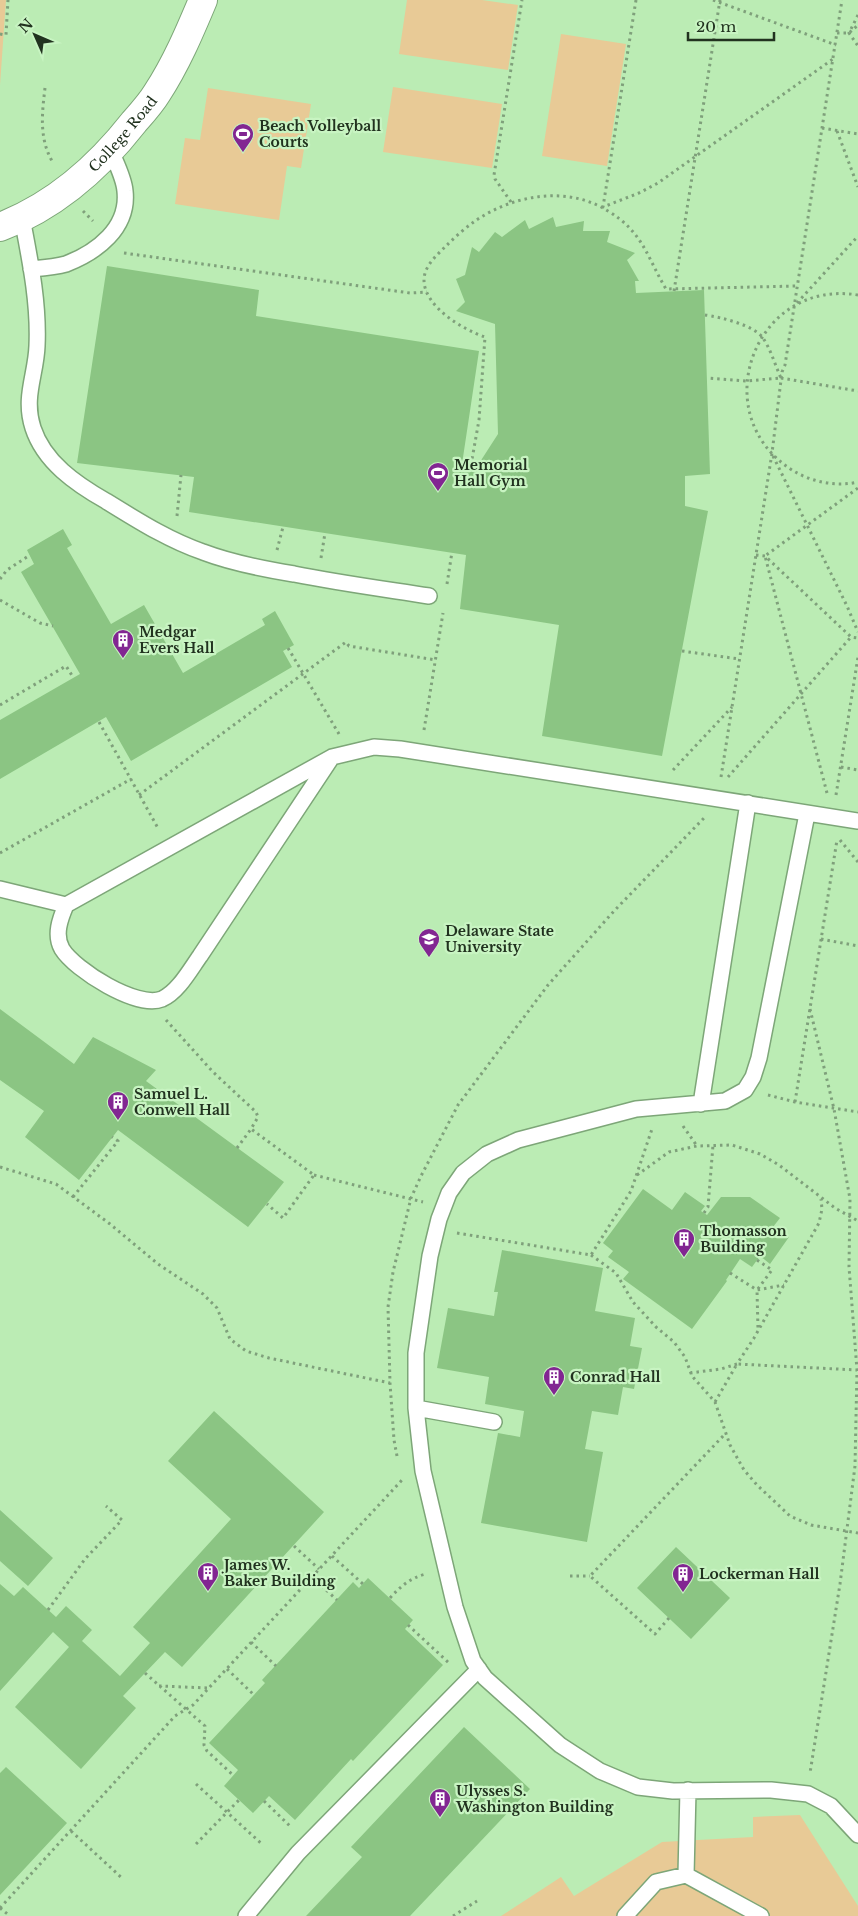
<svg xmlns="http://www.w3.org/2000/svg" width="858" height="1916" viewBox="0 0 858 1916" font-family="'Libre Baskerville',serif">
<rect width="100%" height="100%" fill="#c8f4c2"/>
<path fill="#bbecb4" d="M0,0H858V1916H0Z"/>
<path fill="#e8ca96" d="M0,0H6L0,85Z
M407,0H482L518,5L508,70L399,54Z
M561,34L626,44L607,166L542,156Z
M393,87L502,104L492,168L383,152Z
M208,88L311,104L301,168L287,166L279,220L175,204L185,138L200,140Z
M800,1815L858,1906V1916H501L561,1877L574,1896L662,1842L753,1837V1817Z"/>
<path fill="#8bc583" d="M553,217L556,227L584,221L583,231H610L607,242L635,253L627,260L639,281H635L636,293L704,290L710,474L685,476V506L708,511L662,756L542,736L559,625L460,609L466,555L189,512L194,477L77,463L107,266L259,290L256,316L479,351L462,464L478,465L498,434L495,324L456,311L465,302L456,279L465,275L472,247L479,252L495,232L502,237L525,220L529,229Z
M63,529L72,545L67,548L111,624L144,605L183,673L265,625L262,619L275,611L294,645L283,651L292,667L131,761L106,717L0,779V720L80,674L21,572L34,564L27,550Z
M0,1009L74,1064L93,1037L156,1070L146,1081L284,1182L248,1227L118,1130L79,1180L25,1137L44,1111L0,1080Z
M643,1189L672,1210L685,1192L705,1206L701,1211L707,1215L721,1197H750L780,1218L773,1227L789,1237L770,1264L760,1256L752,1267L740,1259L726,1280L727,1281L692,1329L623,1279L629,1272L608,1257L613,1251L603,1243Z
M502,1250L603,1268L595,1311L635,1318L630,1346L642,1348L634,1389L623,1387L618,1415L592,1411L585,1449L603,1452L587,1542L481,1523L498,1433L520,1437L524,1411L485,1404L489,1377L437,1368L448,1308L494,1316L498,1292H494Z
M214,1411L324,1512L182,1667L165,1652L123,1696L136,1708L81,1769L15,1707L69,1647L53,1632L0,1691V1584L14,1596L23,1587L56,1617L66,1606L92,1630L82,1641L120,1676L150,1643L133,1627L231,1519L168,1461Z
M0,1510L53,1558L28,1586L0,1561Z
M676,1547L730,1598L691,1639L637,1588Z
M368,1578L413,1620L405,1629L443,1665L353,1761L351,1759L295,1820L269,1796L253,1813L224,1786L238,1770L209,1743L265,1683L262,1680L353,1582L359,1588Z
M464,1727L530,1789L410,1916H306L362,1857L351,1847Z
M6,1767L67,1823L0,1895V1773Z"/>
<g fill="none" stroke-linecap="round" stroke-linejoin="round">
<g stroke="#7da678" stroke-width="18">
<path id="lane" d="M22,218C30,260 39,303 37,346C36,375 23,397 33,428C44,462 76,484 106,501C137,520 168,540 203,552C232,563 263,569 294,574C339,583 384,589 429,596
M31,269C42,268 55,267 66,264C97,252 129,228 125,191C124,178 116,163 111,151
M332,757L200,956C190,970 178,992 162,999C137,1009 75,970 62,949C54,935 60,919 66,905L332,757L374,747L400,749L858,821
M807,814L759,1058L753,1077L745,1090L725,1101L636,1109L518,1140L487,1154L463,1173L449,1193L439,1219L430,1256L416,1353V1408L423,1471L455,1607L473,1661L485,1678L560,1745L600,1771L638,1787L673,1791L771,1790L808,1794L831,1806L858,1835
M0,889L66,905
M701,1104L748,803
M416,1408L494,1422
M688,1790L686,1875L761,1916
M246,1916L298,1853L479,1669
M625,1916L656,1882L686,1875"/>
</g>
<g stroke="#7da678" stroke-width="30">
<g id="street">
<path id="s1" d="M0,227C55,206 98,168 134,122C142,113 151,103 157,93C176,64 190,31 203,0"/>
</g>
</g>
<path stroke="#7fa07b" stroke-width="3" stroke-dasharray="2.5 4" stroke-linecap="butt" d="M636,0L603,207L639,193L658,183L833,59
M713,0L836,45
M858,15L849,33L858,46
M837,33H849L858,25
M0,34L6,35L8,0
M45,88C42,113 39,138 52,161
M822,128L858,134
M837,131L858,187
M511,202L495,179L494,175L522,0
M83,211L93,221
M124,253L410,293L427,292
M674,291L720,0
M858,295C755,278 704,414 792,470C811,482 836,487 858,482
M797,303L858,236
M705,315C720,317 754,325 763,338C771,350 775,365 781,378L746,381L707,378
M781,378L858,391
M773,456L847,606L858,632
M471,465L479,420L485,337C464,330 424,307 424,280C424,266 437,255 446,246C455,237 465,228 475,221C513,195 567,185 608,211C643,232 647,257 666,289L798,286
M177,516L181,475
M277,550L283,527
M756,555L765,556L851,637L858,638
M321,558L325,533
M0,579L7,570L30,555
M447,584L452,552
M0,600L40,623L53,626
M288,648L339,734
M682,651L739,659
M0,705L66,666L73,677
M99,722L159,830
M424,730L443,613
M841,767L858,770
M673,770L732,707
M721,777L772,453L782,372L785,365L842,0
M728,777L851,637
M827,793L765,556L858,488
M139,795L346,642L349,646L436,660
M836,795L858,657
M840,840L858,862
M0,853L131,779
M821,939L858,946
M810,1009L834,1109L850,1199L849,1267L857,1370L855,1466L840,1584L810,1773
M166,1020L213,1072L256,1112L258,1117L251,1129L314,1175L283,1218L267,1204
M768,1095L795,1102L858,1112
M795,1102L837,840
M683,1126L697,1146
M237,1148L251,1129
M0,1167L56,1184L110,1224L158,1264L203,1294L217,1308L230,1339L246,1351L269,1358L390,1383
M314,1175L423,1202
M637,1175L669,1152L697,1146L732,1145L760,1154L779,1165L835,1208L858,1221
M73,1197L118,1141L112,1137
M704,1213L708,1207L713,1145
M457,1233L591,1255L631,1191L652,1129
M591,1255L616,1273L633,1302L656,1327L674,1342L685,1357L692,1376L715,1402L730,1445L744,1470L757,1485L790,1516L811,1525L858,1533
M757,1260L772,1270L757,1290L758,1330
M730,1273L757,1290L784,1285
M690,1373L721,1369L737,1364L754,1338L819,1223L822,1209L821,1199
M715,1402L737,1364L857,1370
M397,1456L394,1440L390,1383L388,1307L393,1272L411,1198L421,1176L458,1105L548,985L614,911L704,818
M294,1546L319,1569
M332,1556L363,1584
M570,1576H590
M312,1577L337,1600
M390,1598C401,1586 410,1578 426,1574
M48,1610L85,1559L122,1520L106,1506
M669,1618L655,1634L590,1576L725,1434
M408,1625L449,1663
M251,1642L276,1666
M227,1669L254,1695
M145,1673L205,1726L204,1745L207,1751L233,1775
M159,1686L209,1688
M196,1784L263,1845
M264,1801L292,1828
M71,1831L123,1879
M196,1844L239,1800
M0,1908L175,1716L193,1705L402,1480
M0,1908L10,1916
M453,1916L477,1901"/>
<use href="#lane" stroke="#fff" stroke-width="15"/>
<use href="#street" stroke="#fff" stroke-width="28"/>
</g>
<defs>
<g id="stadium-pin" transform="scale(1.125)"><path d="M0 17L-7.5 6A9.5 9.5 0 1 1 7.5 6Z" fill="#822692" stroke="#c8f4c2"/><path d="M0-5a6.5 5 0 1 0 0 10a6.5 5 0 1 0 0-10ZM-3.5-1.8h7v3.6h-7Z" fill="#fff"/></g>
<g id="building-pin" transform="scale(1.125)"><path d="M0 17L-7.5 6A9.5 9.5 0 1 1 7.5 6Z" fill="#822692" stroke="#c8f4c2"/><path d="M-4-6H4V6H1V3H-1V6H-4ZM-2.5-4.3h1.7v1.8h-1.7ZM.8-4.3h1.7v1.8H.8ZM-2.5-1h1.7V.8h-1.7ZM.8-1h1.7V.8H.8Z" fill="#fff"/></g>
<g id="university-pin" transform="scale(1.125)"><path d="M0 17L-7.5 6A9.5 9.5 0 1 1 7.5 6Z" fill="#822692" stroke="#c8f4c2"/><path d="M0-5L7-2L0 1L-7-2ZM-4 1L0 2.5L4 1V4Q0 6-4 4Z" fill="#fff"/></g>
</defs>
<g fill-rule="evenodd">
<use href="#stadium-pin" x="243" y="134"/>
<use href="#stadium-pin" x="438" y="473"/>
<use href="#building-pin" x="123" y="640"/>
<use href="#university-pin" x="429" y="939"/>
<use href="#building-pin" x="118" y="1102"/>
<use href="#building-pin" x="684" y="1239"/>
<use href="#building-pin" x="554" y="1377"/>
<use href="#building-pin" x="208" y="1573"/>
<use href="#building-pin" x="683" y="1574"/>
<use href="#building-pin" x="440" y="1799"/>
</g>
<g text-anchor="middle" stroke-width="4.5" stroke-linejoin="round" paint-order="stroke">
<g font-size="14" font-weight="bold" fill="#21321f" stroke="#c8f4c2" text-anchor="start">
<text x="259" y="131">Beach Volleyball<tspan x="259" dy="16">Courts</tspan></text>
<text x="454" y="470">Memorial<tspan x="454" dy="16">Hall Gym</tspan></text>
<text x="139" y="637">Medgar<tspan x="139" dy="16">Evers Hall</tspan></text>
<text x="445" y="936">Delaware State<tspan x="445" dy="16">University</tspan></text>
<text x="134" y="1099">Samuel L.<tspan x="134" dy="16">Conwell Hall</tspan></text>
<text x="700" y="1236">Thomasson<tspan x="700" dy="16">Building</tspan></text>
<text x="570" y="1382">Conrad Hall</text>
<text x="224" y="1570">James W.<tspan x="224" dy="16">Baker Building</tspan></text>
<text x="699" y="1579">Lockerman Hall</text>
<text x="456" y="1796">Ulysses S.<tspan x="456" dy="16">Washington Building</tspan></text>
</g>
<g font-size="14" fill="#21321f" stroke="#c8f4c2">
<text dy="5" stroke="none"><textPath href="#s1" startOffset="156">College Road</textPath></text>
</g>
</g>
<g transform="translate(35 35) rotate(315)" stroke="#c8f4c2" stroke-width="4" paint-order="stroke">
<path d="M0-4L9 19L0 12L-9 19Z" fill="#21321f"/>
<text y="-8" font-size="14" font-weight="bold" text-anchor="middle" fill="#21321f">N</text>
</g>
<path d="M688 32v8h86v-8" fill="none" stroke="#21321f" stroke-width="2.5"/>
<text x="696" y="32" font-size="15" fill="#21321f" stroke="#c8f4c2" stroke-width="4" paint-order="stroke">20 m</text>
</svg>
